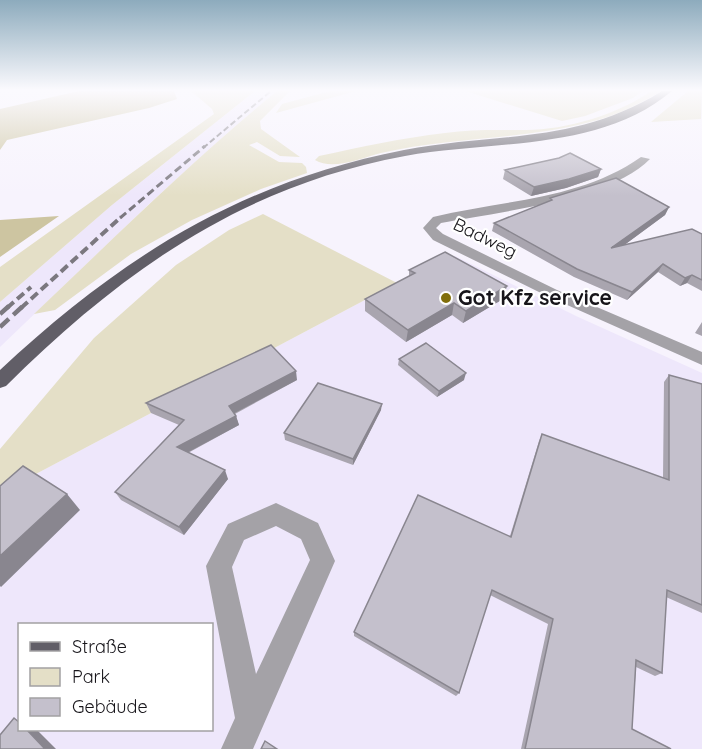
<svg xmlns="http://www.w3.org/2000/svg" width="702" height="749" viewBox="0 0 702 749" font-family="Quicksand,sans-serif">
<rect width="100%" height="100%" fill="#f7f3fd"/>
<path fill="#eee7fb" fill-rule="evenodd" d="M255,91H277L233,128L149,204L0,347V302L112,205Z
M455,256L576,316L702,373V749H0V493L397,283ZM20,624H212V730H20Z"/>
<path fill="#e4dfc7" d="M191,91H255L112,205L0,302V267L214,114L212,109Z
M277,91H290L260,121L261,129L300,157L280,156L257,142L249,145L279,162L302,163L306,167L307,173L261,189L192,220L131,254L55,310L34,314C114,238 192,161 277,91Z
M330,91H356L276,113L282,104Z
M465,91H643L633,98L585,116L562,121Z
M651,91H662C639,104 616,116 590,122C522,140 450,137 381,153C361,158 333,171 315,160L319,156C361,147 402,138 445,133C472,129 499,130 526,130C566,130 619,114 651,91Z
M688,91H702L701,119L651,122Z
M263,214L397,283L0,493V449L94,338L176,265L229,230Z"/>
<path fill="#cdc5a1" d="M79,91H174L177,99L149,108L7,140L0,150V109Z
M59,216L0,257V220Z"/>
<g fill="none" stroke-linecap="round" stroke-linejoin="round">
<path fill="#a4a2a7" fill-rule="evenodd" d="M641,157L650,159C611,200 497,212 441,223L436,228L443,234L557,290L702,352V365L547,296L433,240L423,228L433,217C503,200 580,200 641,157Z
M276,503L318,523L335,561L253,749H221L235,718L206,566L228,524ZM276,526L301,539L310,560L256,674L232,567L244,540Z"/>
<path fill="#615e67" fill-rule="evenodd" d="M662,91H672C599,152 492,140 405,156C242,186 122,271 6,386L0,388V370C120,258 240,182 404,150C498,132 575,145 662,91Z"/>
<path stroke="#7b787f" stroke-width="2" stroke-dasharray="6 3" stroke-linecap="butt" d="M203,148L271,91"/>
<path stroke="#7b787f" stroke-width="3" stroke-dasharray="8 4" stroke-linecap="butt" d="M120,218L205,146"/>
<path stroke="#7b787f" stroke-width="4" stroke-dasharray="9 4.5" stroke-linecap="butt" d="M7,308L31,287
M21,308L121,217"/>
<path stroke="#7b787f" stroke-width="4.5" stroke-dasharray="12 6" stroke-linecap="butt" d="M0,314L9,306
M0,327L23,306"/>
</g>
<path fill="#a9a5af" d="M559,158L601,169L598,177L566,188L531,196L503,179L505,170Z
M550,198L669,207L665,215L623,246L702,234V291L687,283L680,286L658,272L627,300L574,277L492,231L494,223L549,201Z
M409,270L503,299L463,323L452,315L406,342L365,311V299L409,277Z
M702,322V336L695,333Z
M399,359L464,380L437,397L398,365Z
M669,375L702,384V613L666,597L662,673L655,676L636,667L632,729L671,749H521L548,624L490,595L459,693L456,696L354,636V632L510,536L539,441L542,434L663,478L664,382Z
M297,380L235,414L236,416L239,425L188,453L228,479L184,535L121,500L115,492L179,425L151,413L146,403Z
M381,410L353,465L285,440L284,433Z"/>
<path fill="#89868f" d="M601,169L598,177L566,188L531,196L534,187Z
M669,207L665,215L608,257L611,248Z
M663,264L658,272L627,300L632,292Z
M692,275L687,283L680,286L685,278Z
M507,286L503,299L463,323L466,311Z
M454,303L452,315L406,342L408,330Z
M296,371L297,380L231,415L229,406Z
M466,373L464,380L437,397L439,391Z
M382,404L381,410L353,465V459Z
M236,416L239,425L181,456L177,447Z
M225,470L228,479L184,535L179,527Z
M67,494L80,510L1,587L0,586V556Z
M26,729H36L56,749H45Z"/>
<path fill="#c4c0cc" stroke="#89868f" stroke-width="1.5" d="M570,153L601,169L569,179L534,187L505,170L559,158Z
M616,178L669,207L611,248L692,229L702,234V280L692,275L685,278L663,264L632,292L577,269L494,223L552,200L550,198Z
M445,252L507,286L466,311L454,303L408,330L365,299L415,273L409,270Z
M426,343L466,373L439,391L399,359Z
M271,345L296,371L229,406L236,416L177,447L225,470L179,527L115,492L184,420L146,403Z
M669,375L702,384V605L667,590L662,673L636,660L632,729L671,749H525L553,619L492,590L459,693L354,632L418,495L511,537L542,434L669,480Z
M318,383L382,404L353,459L284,433Z
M23,466L67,494L0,556V486Z
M14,718L20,723V729H26L45,749H0V735Z
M265,741L277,749H261Z"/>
<linearGradient id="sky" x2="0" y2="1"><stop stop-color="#8dabbd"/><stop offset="0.46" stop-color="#fbfafe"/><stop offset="1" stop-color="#fbfafe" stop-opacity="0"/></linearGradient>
<rect width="702" height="196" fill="url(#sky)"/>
<circle fill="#816e0b" stroke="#fff" stroke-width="2" cx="446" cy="298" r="6"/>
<g text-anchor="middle" stroke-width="4.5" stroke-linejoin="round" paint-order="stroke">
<g font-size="18" fill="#17151a" stroke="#fff">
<text transform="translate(485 238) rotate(26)" y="6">Badweg</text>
</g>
<g font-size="21" font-weight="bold" fill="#17151a" stroke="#fff" text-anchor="start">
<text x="458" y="305">Got Kfz service</text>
</g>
</g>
<rect x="18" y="623" width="195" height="108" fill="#ffffff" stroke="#a2a1a3" stroke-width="1.5"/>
<rect x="30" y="642" width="30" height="9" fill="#615e67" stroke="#a2a1a3" stroke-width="1.5"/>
<text x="72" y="653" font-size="18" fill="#17151a">Straße</text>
<rect x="30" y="668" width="30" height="18" fill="#e4dfc7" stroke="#a2a1a3" stroke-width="1.5"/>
<text x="72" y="683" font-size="18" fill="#17151a">Park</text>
<rect x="30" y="698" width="30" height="18" fill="#c4c0cc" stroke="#a2a1a3" stroke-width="1.5"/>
<text x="72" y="713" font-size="18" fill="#17151a">Gebäude</text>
</svg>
